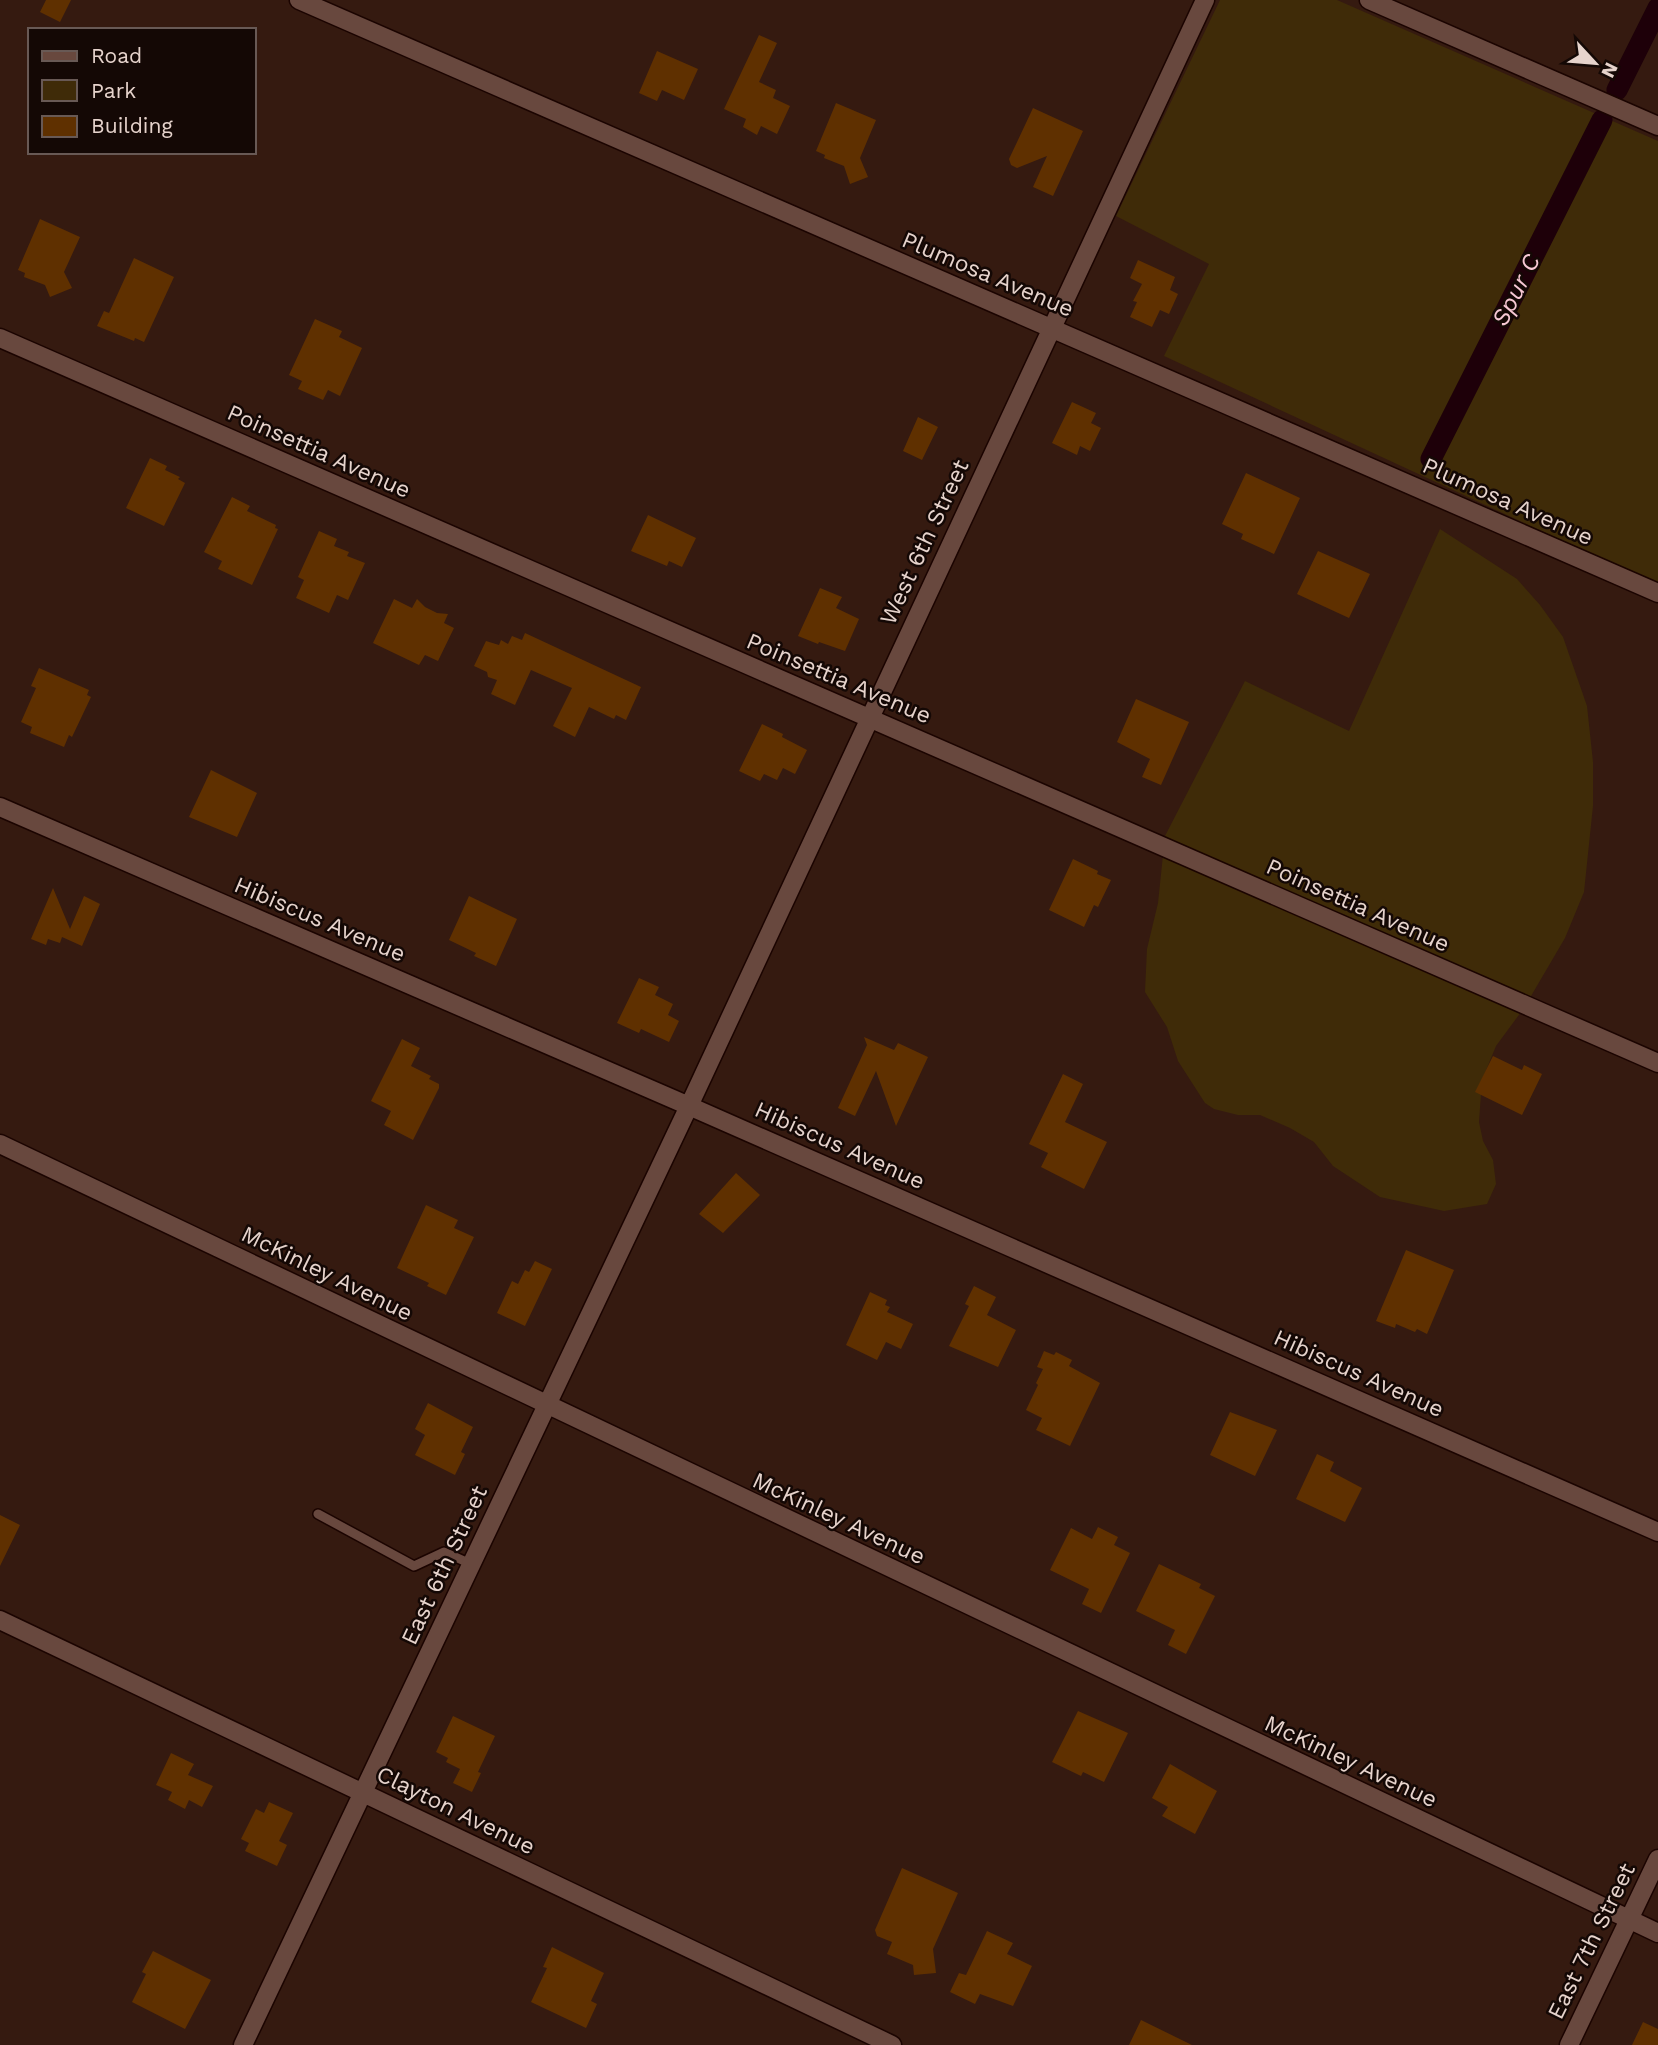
<svg xmlns="http://www.w3.org/2000/svg" width="1658" height="2045" viewBox="0 0 1658 2045" font-family="'Work Sans',sans-serif">
<rect width="100%" height="100%" fill="#351a10"/>
<path fill="#3f2b08" d="M1220,0H1337L1658,141V585L1164,356L1209,264L1116,216Z
M1440,529L1517,579L1540,605L1563,637L1587,706L1593,762V806L1584,892L1565,938L1524,1008L1496,1046L1482,1080L1479,1122L1483,1141L1493,1160L1496,1184L1487,1204L1444,1211L1380,1197L1333,1166L1314,1142L1290,1128L1260,1115H1238L1214,1109L1205,1103L1178,1061L1167,1027L1145,992L1147,949L1158,903L1165,836L1245,681L1349,731Z"/>
<g fill="none" stroke-linecap="round" stroke-linejoin="round">
<path stroke="#1e0009" stroke-width="21" d="M1617,90L1658,8
M1431,459L1602,120"/>
</g>
<path fill="#5f3000" d="M46,0H71L60,22L40,12Z
M759,35L777,43L759,82L776,90L773,98L790,106L777,134L761,126L757,135L743,127L746,119L724,109Z
M657,51L698,69L684,100L662,90L657,101L639,93Z
M836,103L876,120L860,158L868,177L850,184L844,166L824,158L825,155L816,151Z
M1033,108L1083,131L1053,196L1033,187L1047,156L1017,168L1011,165L1009,159Z
M40,219L80,237L64,272L72,288L50,297L45,285L24,277L25,273L18,270Z
M134,258L174,277L144,342L135,338L134,341L97,326L104,311L109,313Z
M1138,260L1175,277L1170,290L1178,294L1169,314L1160,310L1152,327L1130,317L1137,302L1133,301L1142,284L1130,278Z
M315,319L342,331L339,337L362,348L340,396L328,390L323,400L298,389L302,381L289,375Z
M1072,402L1096,413L1091,423L1101,428L1090,451L1080,446L1077,455L1052,443Z
M918,417L938,427L922,460L903,451Z
M150,458L167,466L165,470L180,477L178,479L185,483L164,526L126,508Z
M1246,473L1300,498L1274,554L1241,539L1243,534L1222,524Z
M232,497L250,506L247,511L276,525L275,528L278,529L252,585L218,569L222,561L204,552Z
M648,515L696,538L682,567L669,561L667,566L631,551Z
M319,531L337,539L334,546L349,552L347,556L365,563L348,600L337,595L329,613L296,598L304,580L298,577Z
M1318,551L1370,574L1349,618L1297,594Z
M820,588L842,597L836,608L859,619L845,651L819,642L818,644L798,636Z
M394,599L412,608L417,599L425,607L437,613L448,614L444,623L454,628L438,661L425,655L419,665L373,643Z
M525,633L641,687L626,720L616,715L614,719L589,707L575,737L553,726L572,688L531,670L515,705L491,694L497,680L488,677L487,672L474,666L486,641L499,645L501,640L508,644L512,636L522,640Z
M39,668L89,690L87,695L91,697L72,737L69,735L64,747L30,733L32,727L21,722L36,688L31,686Z
M1136,699L1189,722L1161,785L1142,777L1150,759L1117,742Z
M762,724L783,734L782,737L807,750L795,774L783,768L777,780L764,774L760,781L739,771Z
M211,770L257,793L237,837L189,817Z
M1073,859L1098,871L1097,874L1111,880L1098,907L1094,905L1084,927L1049,910Z
M53,888L70,929L84,896L100,904L82,946L62,937L60,943L48,939L46,945L31,939Z
M469,896L517,919L496,966L474,956L476,953L449,940Z
M639,978L659,987L655,995L673,1004L668,1015L679,1021L669,1042L641,1029L639,1033L617,1023Z
M864,1037L894,1050L898,1043L928,1057L896,1126L876,1071L855,1116L838,1108L867,1045Z
M402,1039L420,1048L411,1066L431,1076L429,1079L439,1084V1088L413,1140L384,1125L391,1111L371,1101Z
M1493,1056L1522,1070L1524,1065L1542,1074L1522,1115L1475,1092Z
M1063,1074L1083,1084L1065,1122L1107,1142L1084,1189L1041,1167L1048,1153L1029,1144Z
M736,1173L760,1195L723,1233L699,1214Z
M426,1205L458,1220L454,1228L474,1237L446,1295L427,1286L429,1283L397,1268Z
M1406,1250L1454,1270L1427,1334L1417,1329L1415,1332L1396,1324L1395,1328L1376,1321Z
M535,1261L552,1269L525,1326L497,1313L512,1281L518,1284L525,1270L529,1272Z
M974,1286L996,1297L987,1315L1016,1330L998,1367L949,1346L969,1306L965,1304Z
M870,1292L887,1300L885,1305L890,1307L887,1312L913,1324L901,1349L886,1342L877,1360L846,1345Z
M1044,1351L1054,1355L1056,1352L1072,1360L1069,1366L1100,1383L1070,1446L1036,1430L1042,1418L1026,1410L1038,1385L1036,1383L1043,1369L1037,1367Z
M428,1403L473,1427L461,1452L465,1454L455,1475L415,1455L425,1435L415,1429Z
M1230,1412L1277,1430L1255,1476L1210,1455Z
M1317,1454L1334,1462L1330,1471L1362,1488L1345,1522L1296,1499Z
M0,1515L20,1525L0,1566Z
M1098,1527L1118,1537L1114,1545L1130,1553L1101,1613L1082,1604L1089,1589L1050,1570L1071,1528L1092,1539Z
M1159,1564L1201,1584L1199,1588L1215,1596L1186,1654L1168,1645L1175,1630L1136,1611Z
M1078,1711L1128,1733L1104,1782L1083,1772L1081,1776L1052,1762Z
M453,1716L495,1736L478,1772L481,1773L472,1792L453,1783L460,1769L446,1762L448,1758L436,1752Z
M171,1753L194,1764L188,1775L213,1786L202,1807L189,1800L185,1809L168,1800L172,1792L156,1785Z
M1170,1764L1217,1791L1195,1834L1162,1816L1168,1807L1152,1798Z
M269,1802L293,1813L279,1841L287,1845L277,1866L245,1851L249,1843L241,1839L256,1809L264,1813Z
M902,1868L958,1893L933,1949L936,1973L914,1975L913,1965L887,1954L892,1942L877,1936L875,1930Z
M987,1931L1013,1943L1007,1954L1032,1966L1013,2006L980,1994L975,2004L950,1992L959,1973L966,1975Z
M552,1947L604,1973L591,2001L597,2004L586,2028L531,2002L547,1968L543,1967Z
M153,1951L211,1980L185,2029L132,2002L146,1974L142,1972Z
M1141,2020L1192,2045H1129Z
M1643,2022L1658,2029V2045H1632Z"/>
<g fill="none" stroke-linecap="round" stroke-linejoin="round">
<g stroke="#1b0400" stroke-width="12">
<path id="service" d="M318,1514L414,1566L444,1552L471,1564"/>
</g>
<g stroke="#1b0400" stroke-width="21">
<path id="minor" d="M299,0L1658,593
M1369,0L1658,126
M0,338L1658,1063
M0,807L689,1106L1658,1532
M0,1144L1658,1933
M0,1620L892,2045
M243,2045L689,1106L1205,0
M1569,2045L1658,1859"/>
</g>
<use href="#service" stroke="#68483e" stroke-width="9"/>
<use href="#minor" stroke="#68483e" stroke-width="18"/>
</g>
<g text-anchor="middle" stroke-width="5" stroke-linejoin="round" paint-order="stroke">
<g font-size="23" fill="#e6d3cc" stroke="#140805">
<text transform="translate(988 274) rotate(23)" y="8">Plumosa Avenue</text>
<text transform="translate(319 451) rotate(24)" y="8">Poinsettia Avenue</text>
<text transform="translate(1508 501) rotate(24)" y="8">Plumosa Avenue</text>
<text transform="translate(924 542) rotate(-65)" y="8">West 6th Street</text>
<text transform="translate(839 678) rotate(23)" y="8">Poinsettia Avenue</text>
<text transform="translate(1358 905) rotate(24)" y="8">Poinsettia Avenue</text>
<text transform="translate(320 919) rotate(23)" y="8">Hibiscus Avenue</text>
<text transform="translate(840 1145) rotate(24)" y="8">Hibiscus Avenue</text>
<text transform="translate(327 1273) rotate(26)" y="8">McKinley Avenue</text>
<text transform="translate(1359 1373) rotate(24)" y="8">Hibiscus Avenue</text>
<text transform="translate(839 1518) rotate(25)" y="8">McKinley Avenue</text>
<text transform="translate(444 1565) rotate(-65)" y="8">East 6th Street</text>
<text transform="translate(1351 1761) rotate(25)" y="8">McKinley Avenue</text>
<text transform="translate(456 1810) rotate(26)" y="8">Clayton Avenue</text>
<text transform="translate(1591 1941) rotate(-64)" y="8">East 7th Street</text>
</g>
<g font-size="24" font-style="italic" fill="#f7c8d4" stroke="#140805">
<text transform="translate(1516 290) rotate(-63)" y="8">Spur C</text>
</g>
</g>
<rect x="28" y="28" width="228" height="126" fill="#140805" stroke="#685955" stroke-width="2"/>
<rect x="42" y="51" width="35" height="10" fill="#68483e" stroke="#685955" stroke-width="2"/>
<text x="91" y="63" font-size="21" fill="#e6d3cc">Road</text>
<rect x="42" y="80" width="35" height="21" fill="#3f2b08" stroke="#685955" stroke-width="2"/>
<text x="91" y="98" font-size="21" fill="#e6d3cc">Park</text>
<rect x="42" y="116" width="35" height="21" fill="#5f3000" stroke="#685955" stroke-width="2"/>
<text x="91" y="133" font-size="21" fill="#e6d3cc">Building</text>
<g transform="translate(1595 63) rotate(116)" stroke="#140805" stroke-width="5" paint-order="stroke">
<path d="M0-5L12 26L0 18L-12 26Z" fill="#e6d3cc"/>
<text y="-10" font-size="19" font-weight="bold" text-anchor="middle" fill="#e6d3cc">N</text>
</g>
</svg>
